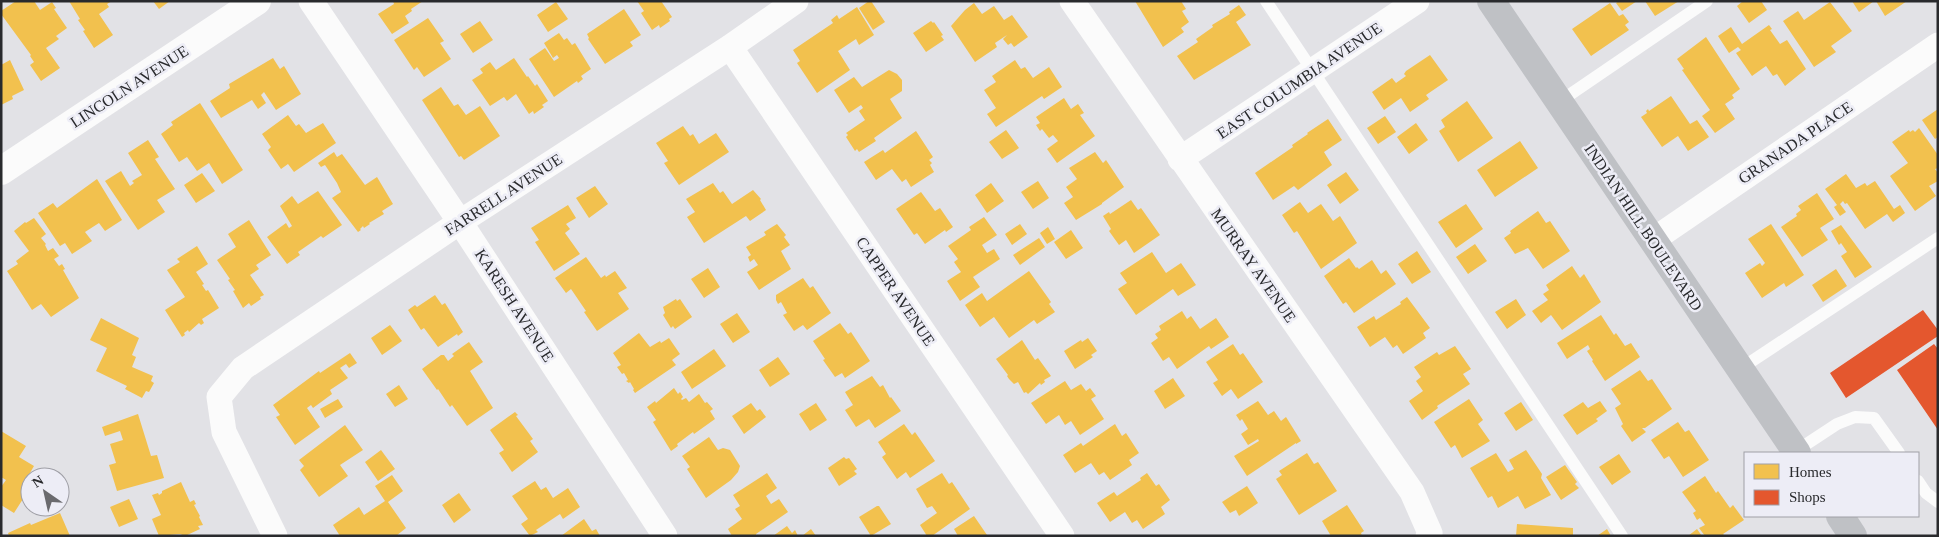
<svg xmlns="http://www.w3.org/2000/svg" width="1939" height="537" viewBox="0 0 1939 537" font-family="Georgia,serif">
<rect width="100%" height="100%" fill="#e2e2e6"/>
<path fill="#f2c14e" d="M16,1H34L40,10L52,2L56,8L54,9L67,28L56,36L59,39L46,48L60,68L41,81L30,65L34,62L30,56L31,55L1,14V11Z
M69,1H112L107,4L109,7L99,14L113,35L94,48L83,31L85,30L78,20L80,19Z
M153,1H170L159,9Z
M393,1H423L411,9L412,11L405,16L409,23L392,34L378,14L394,4Z
M637,1H661L672,17L669,19L670,21L660,28L659,25L652,30L641,13L644,11Z
M869,1H871L885,22L873,30L859,8Z
M1135,1H1181L1186,9L1182,11L1189,22L1181,28L1184,32L1163,47Z
M1619,1H1637L1622,11L1616,3Z
M1645,1H1679L1655,16Z
M1743,1H1761L1767,10L1749,23L1737,6Z
M1852,1H1874L1859,12Z
M1876,1H1907L1885,16Z
M556,2L568,19L548,32L537,15Z
M1830,2L1852,31L1831,46L1836,52L1814,67L1783,21L1798,11L1804,20Z
M974,3L982,14L994,6L1004,20L1012,15L1028,37L1014,47L1011,43L1008,45L1003,39L1007,35L995,43L997,47L975,62L951,26L965,10Z
M1610,3L1619,16L1623,14L1629,22L1625,25L1629,30L1591,56L1572,29Z
M1239,5L1246,15L1236,22L1251,45L1194,80L1177,56L1198,42L1196,39L1213,27L1212,25L1230,14L1229,12Z
M857,7L874,35L859,45L856,39L838,51L850,70L817,93L797,63L800,61L793,50L833,23L831,20L837,15L839,19Z
M624,9L641,35L630,42L633,46L605,64L588,39L589,38L587,34Z
M428,18L444,41L440,43L451,59L424,77L417,67L414,70L394,40Z
M480,21L493,40L473,53L460,34Z
M931,21L933,23L934,22L943,35L941,36L944,40L926,52L913,33Z
M1769,25L1772,29L1770,30L1780,44L1787,40L1806,69L1785,86L1777,74L1773,76L1766,66L1752,76L1736,53L1741,50L1738,47L1729,53L1718,36L1731,27L1742,44Z
M559,33L564,40L567,38L572,45L575,43L591,69L581,76L583,79L578,83L577,81L554,97L529,59L545,48L554,61L559,58L557,55L553,58L544,43Z
M1706,37L1740,89L1732,95L1734,98L1725,104L1735,119L1715,133L1702,116L1710,110L1682,70L1684,69L1677,59Z
M1430,55L1448,80L1426,95L1429,99L1410,112L1401,98L1384,110L1372,92L1392,78L1396,83L1406,76L1404,74L1406,71Z
M273,58L280,69L284,66L301,94L276,110L264,92L261,95L266,103L258,109L252,100L221,118L210,101L230,88L229,84Z
M514,58L527,77L528,76L535,86L537,84L548,101L542,105L544,107L534,114L533,111L529,114L516,94L507,101L504,97L490,106L472,80L483,73L480,69L490,62L496,70Z
M10,60L24,90L12,96L13,99L1,105V65Z
M1015,60L1021,69L1025,67L1033,78L1049,67L1062,87L1044,99L1042,96L996,127L987,114L996,108L984,90L996,82L992,76Z
M889,70L897,74L902,80V91L890,99L902,118L874,138L876,141L859,152L857,149L855,151L846,137L848,135L846,133L865,120L859,111L863,108L861,105L849,113L834,90L854,77L862,87Z
M441,87L454,106L458,104L466,115L480,106L500,136L464,160L461,156L459,157L422,100Z
M1671,96L1690,124L1697,120L1709,137L1688,151L1678,136L1662,147L1641,117L1647,113L1646,111L1648,109L1649,111Z
M1064,98L1071,109L1078,104L1084,113L1080,115L1095,136L1057,163L1047,149L1058,141L1053,135L1049,138L1042,129L1040,131L1036,125L1040,123L1036,117Z
M1467,101L1493,138L1458,162L1439,131L1445,127L1441,120Z
M200,103L243,170L222,184L209,163L197,171L187,157L179,162L161,134L173,125L171,122Z
M1938,109V137L1935,139L1922,120Z
M288,115L296,126L299,124L306,133L323,123L336,143L294,172L288,164L281,169L268,150L271,147L262,134Z
M1385,116L1396,132L1378,144L1367,128Z
M1328,119L1342,140L1324,152L1332,165L1298,190L1294,186L1273,200L1255,173L1293,147L1292,145L1308,134L1307,133Z
M1416,123L1428,140L1409,154L1397,137Z
M683,126L690,136L693,134L699,144L716,133L729,152L679,185L664,163L668,161L656,143Z
M1919,128L1938,155V168L1935,169L1938,173V181L1929,186L1936,196L1915,211L1890,176L1908,163L1892,142L1909,130L1910,132L1913,130L1915,132Z
M1006,130L1019,148L1002,159L989,142Z
M916,131L933,157L929,160L932,163L930,165L934,172L911,187L906,179L902,182L892,169L876,180L864,162L883,150L885,153Z
M148,140L159,157L155,159L175,189L157,200L165,212L138,230L105,181L121,171L130,186L134,183L132,181L142,175L128,153Z
M1520,141L1538,168L1495,197L1477,170Z
M334,152L337,157L342,154L365,185L377,177L393,204L382,211L384,214L369,223L370,224L364,228L363,226L360,229L361,230L358,232L332,198L341,192L337,183L325,165L321,167L318,163Z
M1095,152L1103,163L1106,160L1124,187L1102,203V204L1076,220L1064,203L1073,197L1066,187L1077,179L1069,168Z
M1346,172L1359,190L1340,204L1327,185Z
M202,173L215,191L196,203L184,185Z
M1846,174L1856,188L1865,183L1867,186L1875,181L1894,209L1900,205L1905,213L1893,222L1887,214L1865,229L1847,203L1845,204L1843,201L1840,204L1846,212L1840,216L1834,207L1837,205L1825,189Z
M97,179L122,220L105,231L99,223L85,232L92,241L72,254L65,243L60,246L38,213L53,203L57,208Z
M1038,181L1049,198L1033,209L1021,192Z
M713,183L720,193L723,191L732,204L753,190L761,199L760,200L766,210L750,221L746,216L704,243L687,217L695,212L686,199Z
M991,183L1004,201L987,213L975,195Z
M595,186L608,204L589,218L576,198Z
M318,191L342,225L323,238L321,236L298,252L300,255L287,264L267,237L286,223L289,228L292,226L280,206L292,196L298,204Z
M921,192L935,211L940,208L953,227L946,232L945,230L925,244L917,233L914,235L896,209Z
M1817,193L1834,219L1820,228L1828,240L1802,257L1781,227L1797,216L1796,214L1801,210L1798,206Z
M1131,200L1138,210L1141,208L1160,235L1134,253L1126,240L1119,245L1109,231L1111,229L1103,216L1109,212L1110,214Z
M1300,202L1308,213L1321,204L1333,221L1340,216L1357,243L1321,269L1297,231L1294,233L1282,215Z
M1466,204L1483,229L1456,248L1438,222Z
M568,205L576,218L566,224L570,229L565,233L580,254L554,271L535,242L539,240L531,228Z
M1538,211L1546,223L1550,221L1570,251L1543,269L1528,248L1515,254L1504,238L1511,233L1510,231Z
M984,217L997,235L982,245L987,253L994,249L1000,259L973,277L980,287L960,301L947,281L961,272L954,262L958,259L948,246L971,230L969,227Z
M34,218L46,234L41,238L46,244L45,245L48,251L53,248L59,256L54,259L59,266L62,264L65,269L63,270L79,298L51,317L41,304L32,310L7,271L18,264L16,261L29,251L14,231L25,222L26,223Z
M249,220L271,255L256,265L259,269L250,275L264,295L260,297L261,299L251,306L249,303L243,308L233,291L235,290L228,280L230,279L217,260L236,247L228,234Z
M777,224L786,235L784,237L790,245L781,251L791,269L759,290L747,272L758,265L754,259L750,262L748,257L751,255L746,247L766,235L764,232Z
M1020,224L1027,234L1012,245L1005,234Z
M1771,224L1804,275L1786,287L1784,283L1762,298L1745,273L1760,263L1762,266L1765,263L1748,239Z
M1841,225L1872,267L1855,278L1841,256L1847,252L1841,243L1839,245L1831,231Z
M1048,227L1055,239L1047,244L1040,233Z
M1071,230L1083,248L1066,259L1054,242Z
M1039,238L1045,247L1020,265L1013,255Z
M1475,244L1487,261L1468,274L1456,257Z
M197,246L208,264L196,272L204,284L202,285L206,291L208,290L219,308L202,319L204,323L201,325L199,323L189,332L188,330L184,333L185,335L182,337L165,310L185,297L167,270L180,262L177,259Z
M1417,251L1431,272L1412,284L1398,264Z
M1152,252L1166,273L1181,263L1196,285L1178,296L1173,289L1136,315L1118,289L1127,283L1120,273Z
M586,257L601,278L605,275L606,277L615,271L627,288L618,293L629,309L597,331L584,312L586,311L571,289L566,293L555,278Z
M1349,258L1356,268L1357,267L1359,269L1372,260L1381,274L1386,270L1396,284L1354,313L1346,302L1343,304L1324,276Z
M1572,266L1580,278L1584,274L1601,302L1562,330L1551,315L1541,323L1532,311L1548,300L1543,294L1549,290L1546,285Z
M708,268L720,287L704,298L691,279Z
M1836,269L1847,286L1823,302L1812,285Z
M1029,271L1051,302L1049,304L1055,312L1037,324L1034,320L1009,338L994,317L980,327L965,305L982,293L987,301Z
M803,278L810,288L813,286L831,313L807,330L803,325L794,331L783,315L787,313L781,302L778,304L776,300V295Z
M435,295L442,305L445,303L463,332L458,336L457,334L438,347L424,328L421,330L408,310L415,305L417,307Z
M1407,297L1430,328L1423,333L1426,338L1403,354L1397,345L1393,348L1385,337L1370,347L1357,327L1374,316L1376,320L1401,304L1400,302Z
M676,299L677,301L680,299L692,317L675,329L673,326L671,328L663,315L665,313L663,307Z
M1516,299L1526,315L1507,329L1495,312Z
M1182,311L1187,319L1191,316L1200,329L1216,318L1229,337L1211,349L1209,346L1177,369L1169,357L1163,361L1151,343L1158,338L1155,334L1161,330L1159,326Z
M737,313L750,332L733,343L720,324Z
M1601,315L1614,335L1616,333L1625,346L1631,343L1640,357L1605,381L1592,361L1593,360L1587,351L1590,349L1588,345L1567,359L1557,343Z
M101,318L139,338L132,355L136,357L132,367L153,376L151,381L154,383L149,392L146,391L142,398L125,389L127,386L96,371L107,348L90,340Z
M840,323L848,334L851,332L870,361L845,378L842,373L835,377L823,360L825,359L813,341Z
M390,325L402,341L382,355L371,338Z
M639,333L650,347L660,341L661,343L669,338L680,354L672,360L676,365L635,393L633,390L634,389L630,382L629,383L626,381L628,380L624,373L622,374L617,367L621,365L613,353Z
M1088,338L1097,351L1091,355L1093,357L1075,369L1064,351L1081,340L1082,342Z
M1022,340L1035,360L1038,358L1051,376L1044,380L1045,382L1041,385L1040,383L1028,394L1026,392L1024,393L1018,382L1014,384L1009,379L1007,376L1008,375L996,359Z
M469,342L483,362L470,371L493,408L467,426L452,405L450,407L438,389L437,390L422,369L441,355H444L448,361L454,356L452,354Z
M1233,344L1240,355L1243,353L1263,382L1238,399L1231,389L1222,396L1213,383L1218,380L1206,362Z
M1455,346L1471,369L1463,374L1470,384L1437,406L1438,408L1422,420L1409,401L1423,391L1416,381L1421,377L1414,367L1437,352L1439,355Z
M714,349L726,366L692,389L681,372Z
M350,353L357,363L349,368L346,364L340,368L348,378L330,390L332,394L313,408L311,405L307,408L320,427L295,445L276,417L280,415L273,405L319,371L320,373Z
M778,357L790,374L770,387L759,370Z
M1640,370L1648,381L1652,379L1672,409L1645,428H1642L1646,432L1632,442L1621,426L1623,424L1615,408L1621,404L1611,389Z
M872,376L880,387L883,385L890,398L891,397L901,411L875,428L869,419L856,427L845,410L853,405L845,392Z
M1173,378L1185,396L1165,409L1154,391Z
M1065,381L1071,390L1081,384L1086,391L1090,388L1096,396L1091,399L1104,419L1080,435L1071,421L1065,425L1059,415L1046,424L1031,403Z
M399,385L408,399L395,407L386,394Z
M674,388L678,394L680,392L683,397L681,399L682,400L686,398L689,402L699,394L705,403L707,402L713,409L710,411L715,419L694,434L693,432L677,444L678,446L671,451L653,422L656,420L647,407L655,401L656,403Z
M338,399L343,407L325,418L320,409Z
M1469,399L1483,420L1478,424L1490,441L1462,458L1455,445L1451,448L1434,422Z
M1258,401L1268,415L1274,411L1281,421L1286,417L1301,441L1296,444V443L1247,476L1234,456L1259,441L1258,439L1248,445L1241,434L1248,429L1242,419L1240,421L1236,415Z
M1600,401L1607,411L1596,419L1598,421L1577,435L1563,415L1583,402L1588,408Z
M1521,402L1533,420L1516,431L1504,413Z
M751,403L757,411L760,409L766,417L744,434L732,416Z
M816,403L827,420L810,431L799,414Z
M515,412L518,415L516,416L533,439L530,441L538,452L512,472L499,453L504,450L490,430Z
M138,414L151,456L157,455L164,478L117,491L109,465L116,463L110,444L123,440L120,431L105,436L102,427Z
M1678,422L1685,432L1689,430L1709,460L1683,477L1669,456L1664,459L1651,440Z
M904,424L912,435L915,432L935,461L910,478L906,472L897,479L882,457L886,454L878,442Z
M1115,424L1122,436L1126,433L1139,453L1129,460L1132,465L1110,480L1104,472L1099,475L1091,463L1075,473L1063,455L1081,443L1083,446Z
M345,425L363,450L340,465L348,476L319,497L300,470L304,466L299,460Z
M1,431L26,446L19,457L34,466L23,485L28,491L14,513L1,505V487L6,480L1,477Z
M709,437L718,450L723,448L730,450L740,466L738,472L731,480L706,498L687,469L690,467L682,456Z
M381,450L395,469L378,481L365,462Z
M1526,450L1542,474L1541,478L1551,495L1525,509L1518,496L1498,508L1492,496L1488,498L1470,468L1496,453L1508,472L1514,469L1509,460Z
M1307,453L1314,464L1318,462L1337,491L1299,515L1276,479L1282,475L1279,471Z
M1619,454L1631,472L1612,485L1599,467Z
M844,457L846,459L849,458L857,469L854,471L857,474L839,486L828,468Z
M1565,465L1577,482L1575,484L1579,488L1561,500L1546,477Z
M767,473L777,488L766,496L771,504L779,499L788,512L756,534V536H732L728,529L742,519L735,509L740,506L733,495Z
M942,473L949,484L952,482L970,509L932,536H927L920,525L937,513L932,506L927,508L916,489Z
M1147,473L1156,486L1159,484L1170,500L1161,507L1165,514L1143,529L1137,520L1132,523L1125,512L1110,522L1097,503L1114,492L1117,496L1141,480L1140,478Z
M392,475L403,491L388,502L406,528L396,536H340L333,525L359,507L364,515L385,501L375,486Z
M1705,476L1716,493L1718,491L1730,508L1733,505L1744,520L1723,534L1725,536H1705L1699,528L1705,525L1700,518L1697,520L1693,513L1696,511L1682,492Z
M535,481L541,490L546,487L553,498L568,488L580,507L563,519L560,514L536,530L538,532L530,536L521,524L528,519L512,496Z
M181,482L190,502L194,500L196,504L194,505L200,516L199,517L203,525L198,526L200,529L185,536L180,534L159,536L152,519L161,515L152,495L158,493L159,495L162,493V491Z
M1247,486L1258,503L1239,516L1236,510L1230,513L1222,502Z
M459,493L471,510L454,523L442,505Z
M129,499L138,519L119,527L110,507Z
M1347,505L1364,531L1361,533L1362,536H1331L1322,521Z
M877,506H879L891,524L871,536L859,517Z
M60,513L70,536H9L8,533L30,523L31,525Z
M974,516L987,535L958,536L954,529Z
M584,519L592,531L596,529L600,536H561Z
M1517,524L1573,528V536H1516Z
M787,526L792,533L795,530L798,536H773Z
M811,529L816,536H802Z
M1607,529L1611,536H1597Z
M1697,529L1702,536H1688Z"/>
<path fill="#e4572e" d="M1923,310L1938,330V336L1846,398L1830,373Z
M1934,344L1938,349V430L1897,370Z"/>
<g fill="none" stroke-linecap="round" stroke-linejoin="round">
<path stroke="#fbfbfb" stroke-width="12" d="M1266,1L1622,536
M1559,102L1707,1
M1740,369L1938,238
M1796,451L1837,424L1855,417L1874,418L1899,453
M1918,481L1926,493L1938,502"/>
<path stroke="#fbfbfb" stroke-width="25" d="M311,1L460,222L665,536
M1072,1L1412,492L1430,533L1428,536
M730,47L1062,536
M1180,159L1417,1
M1653,240L1938,45
M275,536L224,432L219,397L243,368L460,222L730,47L796,1"/>
<path stroke="#fbfbfb" stroke-width="28" d="M1,171L257,1"/>
<path stroke="#bfc1c5" stroke-width="28" d="M1491,1L1797,453
M1840,516L1853,536"/>
</g>
<g text-anchor="middle" stroke-width="5" stroke-linejoin="round" paint-order="stroke">
<g font-size="16" fill="#292a2d" stroke="#ededf6">
<text transform="translate(1299 80) rotate(-34)" y="6">EAST COLUMBIA AVENUE</text>
<text transform="translate(129 86) rotate(-33)" y="6">LINCOLN AVENUE</text>
<text transform="translate(1795 142) rotate(-34)" y="6">GRANADA PLACE</text>
<text transform="translate(503 194) rotate(-33)" y="6">FARRELL AVENUE</text>
<text transform="translate(1644 227) rotate(56)" y="6">INDIAN HILL BOULEVARD</text>
<text transform="translate(1254 265) rotate(55)" y="6">MURRAY AVENUE</text>
<text transform="translate(896 291) rotate(56)" y="6">CAPPER AVENUE</text>
<text transform="translate(515 305) rotate(57)" y="6">KARESH AVENUE</text>
</g>
</g>
<rect width="1939" height="537" fill="none" stroke="#292a2d" stroke-width="5"/>
<rect x="1744" y="452" width="175" height="65" fill="#ededf6" stroke="#9f9fa6"/>
<rect x="1754" y="464" width="25" height="15" fill="#f2c14e" stroke="#9f9fa6"/>
<text x="1789" y="477" font-size="15" fill="#292a2d">Homes</text>
<rect x="1754" y="490" width="25" height="15" fill="#e4572e" stroke="#9f9fa6"/>
<text x="1789" y="502" font-size="15" fill="#292a2d">Shops</text>
<g transform="translate(45 492) rotate(326)"><circle r="24" fill="#ededf6" stroke="#9f9fa6"/>
<path d="M0-4L9 19L0 12L-9 19Z" fill="#6a6a6e"/>
<text y="-8" font-size="14" font-weight="bold" text-anchor="middle" fill="#292a2d">N</text>
</g>
</svg>
